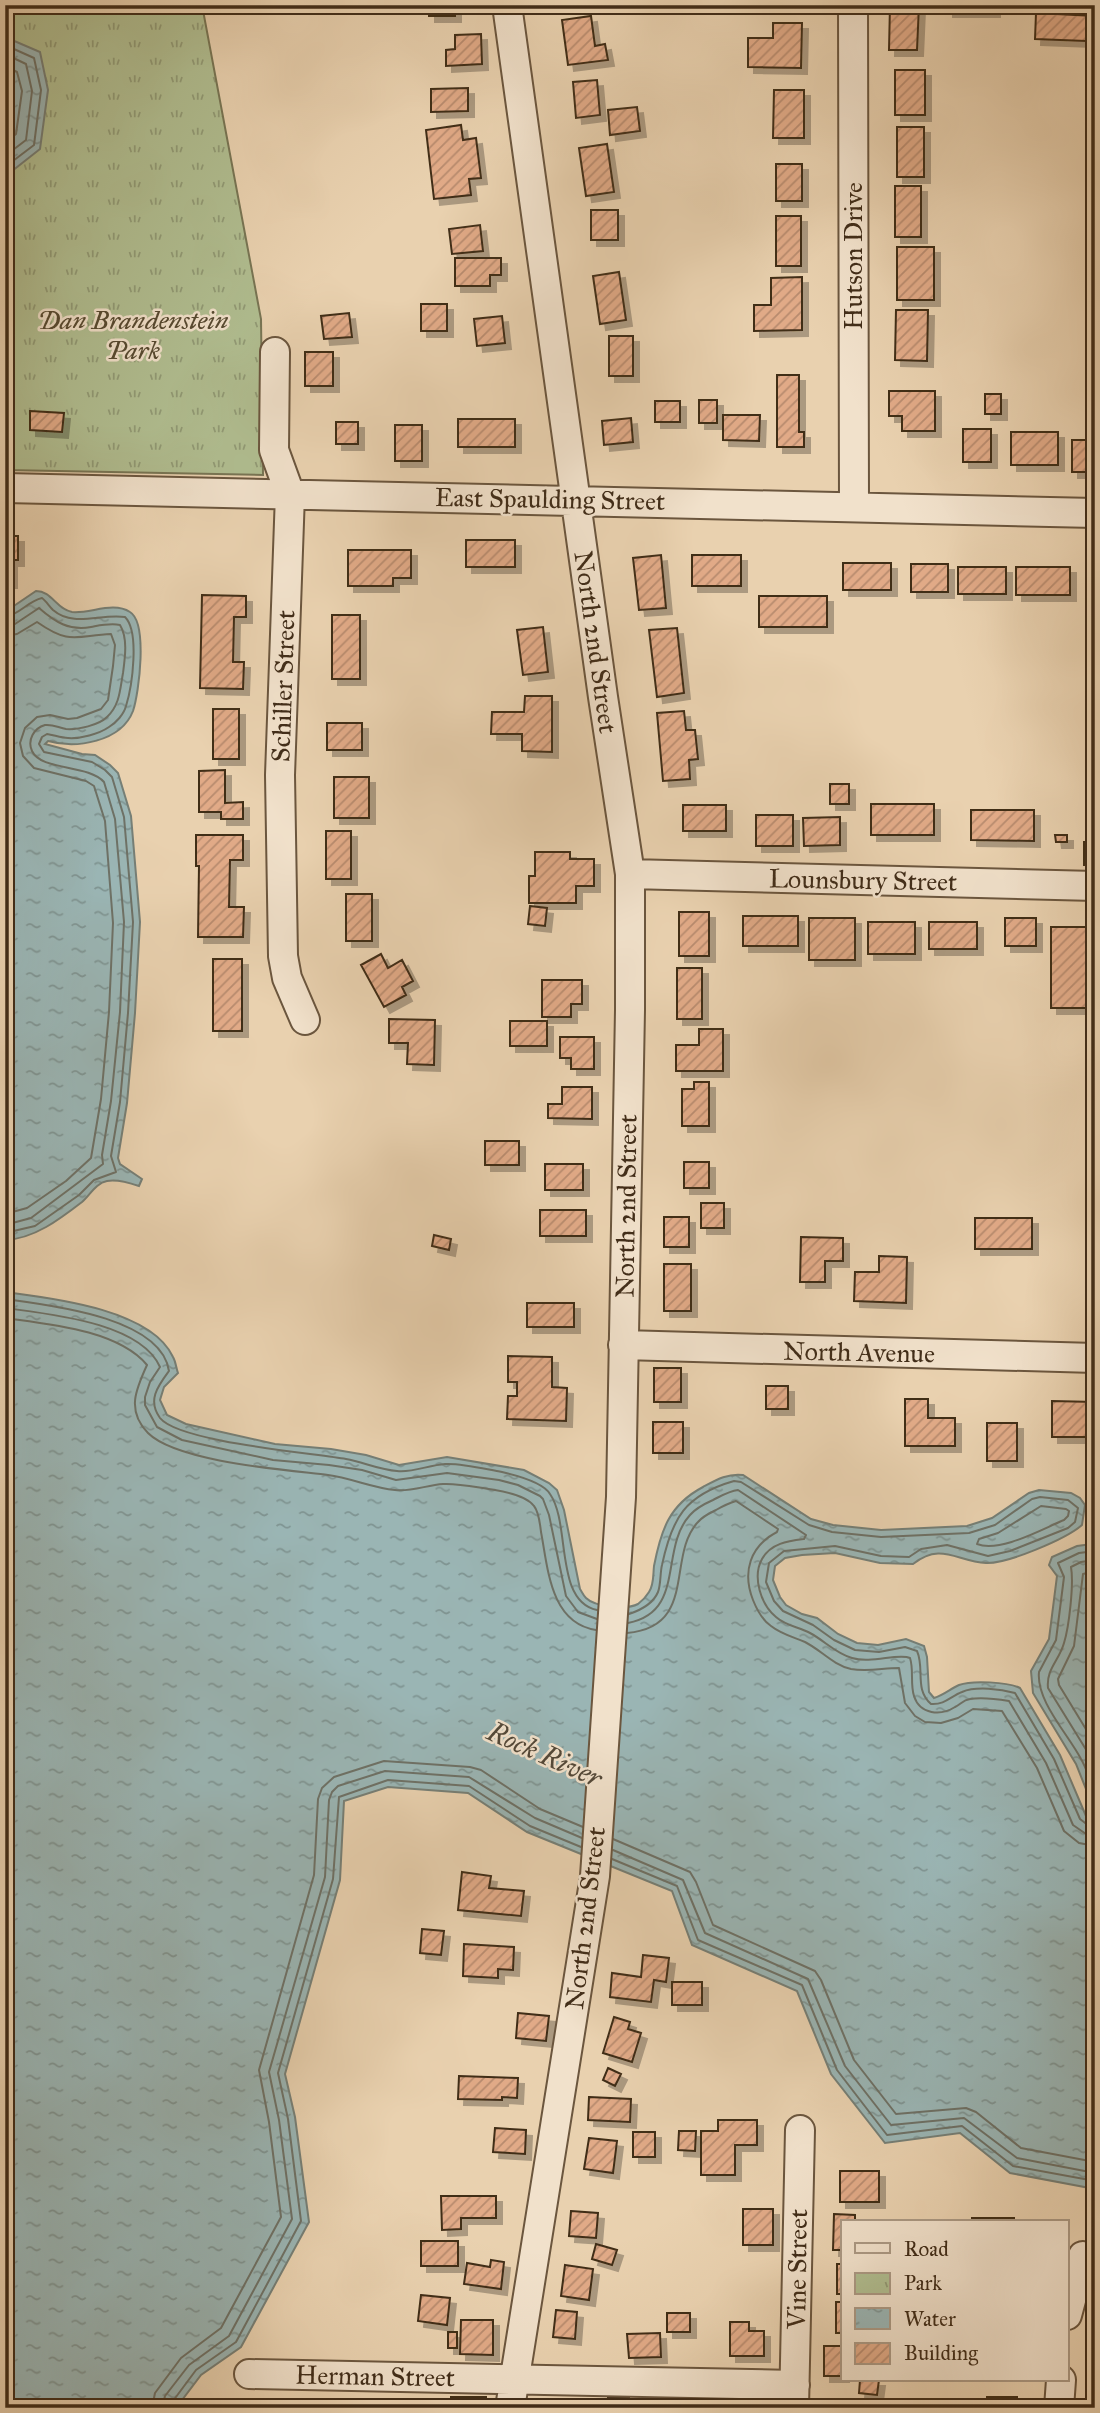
<svg xmlns="http://www.w3.org/2000/svg" width="1100" height="2413" viewBox="0 0 1100 2413" font-family="'IM FELL Great Primer',serif">
<defs>
<pattern id="park-tufts" width="24" height="20" patternUnits="userSpaceOnUse" patternTransform="scale(1.75)"><rect width="24" height="20" fill="#b0bd90"/><path d="M3 7l-1-3M5 7V3M7 7l1-3M15 17l-1-3M17 17v-4M19 17l1-3" fill="none" stroke="#919a75"/></pattern>
<pattern id="water-ripples" width="26" height="14" patternUnits="userSpaceOnUse" patternTransform="scale(1.75)"><rect width="26" height="14" fill="#9ab5b4"/><path d="M2 4q2-2 4 0t4 0M15 11q2-2 4 0t4 0" fill="none" stroke="#7f9492"/></pattern>
<pattern id="building-hatch" width="6" height="6" patternUnits="userSpaceOnUse" patternTransform="scale(1.75)"><rect width="6" height="6" fill="#e1aa87"/><path d="M-1 1l2-2M0 6l6-6M5 7l2-2" fill="none" stroke="#b88b6e"/></pattern>
<filter id="shadow"><feDropShadow dx="6" dy="6" stdDeviation="0" flood-color="#0004"/></filter>
</defs>
<rect width="100%" height="100%" fill="#e9d1af"/>
<filter id="stains"><feTurbulence type="fractalNoise" baseFrequency=".00286" numOctaves="4"/><feColorMatrix values="0 0 0 0 .2 0 0 0 0 .09 0 0 0 0 .02 0 0 0 .5 -.17"/></filter>
<radialGradient id="worn" r=".72"><stop offset=".6" stop-color="#630" stop-opacity="0"/><stop offset="1" stop-color="#630" stop-opacity=".3"/></radialGradient>
<path fill="url(#park-tufts)" stroke="#787554" stroke-width="2" d="M5,5H202L261,319L263,475L5,470Z"/>
<path fill="url(#water-ripples)" stroke="#767f76" stroke-width="2" d="M5,37L40,52L48,90L40,149L7,175Z
M36,591C52,591 56,609 72,612C90,614 113,601 130,612C148,623 139,693 133,711C121,742 76,749 48,741L45,744L82,754L95,755L110,765L118,773L131,816L140,922L135,1013L127,1103L118,1158L120,1164L142,1179L139,1186C130,1183 118,1179 107,1181C96,1183 90,1195 82,1202C60,1219 34,1239 5,1240V612Z
M5,1292C51,1298 151,1309 173,1357C176,1362 176,1368 178,1373L164,1387L160,1400L167,1415L186,1424L275,1444L331,1449L366,1455L399,1465L447,1457L524,1470L549,1483L557,1490L564,1510L580,1589C582,1592 583,1595 586,1598C595,1607 627,1610 638,1604C642,1601 646,1597 649,1592C654,1585 653,1575 654,1566C661,1530 669,1505 703,1487C716,1480 728,1473 743,1475L811,1519L833,1525L881,1530L967,1526L992,1518L1029,1493L1039,1490L1071,1493L1080,1498L1085,1505L1082,1525C1066,1539 1007,1564 986,1563C956,1561 941,1542 913,1564L880,1563L835,1553L802,1555L785,1558L775,1566L773,1580L780,1597L786,1605L802,1614L817,1618L838,1634L857,1643L878,1645L906,1639L924,1646L927,1657L929,1692L934,1698C944,1695 950,1689 959,1685C972,1680 1008,1682 1020,1688L1060,1755L1086,1816L1092,1820L1095,1818V2189L1010,2173L960,2133L885,2143L831,2074L797,1991L692,1945L672,1891L527,1832L468,1793L388,1787L344,1801L340,1880L285,2074L295,2117L309,2222L241,2347L201,2375L176,2408H5Z
M1092,1544L1095,1545V1803L1086,1789L1076,1764L1033,1693L1031,1671L1049,1639L1057,1576L1049,1565L1052,1557L1077,1546Z"/>
<g fill="none" stroke-linecap="round" stroke-linejoin="round">
<path stroke="#6e7166" stroke-width="2" d="M5,45L34,58L41,90L34,145L5,167
M5,54L26,64L32,91L26,140L5,156
M5,66L17,72L22,91L16,134L5,143
M5,617C19,615 28,601 42,598C46,601 49,606 53,610C74,628 101,613 125,617C140,632 132,687 126,706C124,714 116,723 109,727C99,734 80,739 68,738C61,738 54,735 47,734L42,737L39,744L44,752L92,762L105,770L112,777L124,817L133,922L128,1013L120,1102L111,1156L116,1172L94,1180L79,1195L35,1226L5,1233
M5,626L15,624L39,608C55,622 69,631 91,627C102,625 110,623 120,625C128,638 125,658 123,673C120,689 120,705 107,717C99,725 78,730 66,729C59,728 53,724 45,725C34,728 27,740 32,751C41,771 88,764 104,782L115,819L124,922L120,1012L111,1101L102,1155L103,1164L31,1218L5,1225
M5,636L17,634L37,622C70,645 75,636 111,634L115,645L113,666L108,700L101,709L77,718L68,719L50,715L37,717L25,728L20,743L23,756L34,768L86,781L94,786L105,821L113,923L109,1012L101,1099L91,1158L66,1181L27,1208L5,1214
M5,1299C49,1305 161,1317 169,1371C158,1386 147,1400 160,1418C179,1442 312,1453 346,1459C363,1462 380,1470 397,1471C412,1473 429,1465 445,1464C462,1463 485,1469 502,1472C515,1475 543,1482 550,1494C571,1524 554,1601 597,1610
M5,1308C48,1314 140,1322 160,1367L150,1382L145,1397V1405L157,1427L182,1440L273,1460L329,1465L362,1470L396,1480L447,1473L499,1480L518,1485L540,1496L543,1499L549,1515L566,1596L578,1612L597,1619
M5,1318C48,1324 118,1330 147,1365C136,1389 126,1411 148,1433C177,1462 287,1470 328,1475C351,1478 373,1488 395,1490C411,1492 427,1485 443,1484C459,1483 479,1488 495,1490C507,1492 527,1496 534,1506C539,1512 540,1524 541,1532C548,1568 550,1623 596,1630
M1041,1506L1066,1509L1069,1511L1068,1516L1064,1520C1042,1529 1000,1553 977,1544L979,1539L998,1533Z
M1095,1551L1079,1553L1058,1563L1064,1577L1056,1640L1039,1672C1036,1701 1068,1734 1081,1759C1087,1769 1089,1780 1095,1789
M1095,1560L1081,1562L1071,1567C1074,1584 1069,1627 1064,1643C1059,1661 1046,1669 1048,1688L1090,1756L1095,1768
M1095,1571L1083,1574L1074,1646L1058,1679L1059,1685L1095,1744
M629,1614C641,1610 653,1604 658,1592C661,1584 660,1573 662,1565C672,1518 685,1495 734,1481L741,1482L809,1525L832,1532L881,1537L969,1533L995,1525L1032,1499L1040,1497L1068,1500L1078,1508L1075,1522L1068,1528L1010,1551L988,1556L947,1545L921,1549L909,1557L881,1556L835,1546L784,1551L769,1563L766,1582L774,1601L783,1611L813,1625L834,1640L855,1650L879,1652L905,1647L917,1651C925,1669 914,1689 931,1704C945,1705 951,1696 962,1692C976,1686 1001,1689 1015,1693L1054,1759L1080,1819L1089,1826H1095
M628,1623C686,1612 659,1549 690,1515C696,1508 704,1504 713,1500C721,1496 729,1491 738,1490L806,1535L804,1539C788,1541 771,1543 762,1559C752,1577 761,1605 776,1617C786,1626 799,1627 810,1633C825,1641 835,1653 852,1658C871,1664 898,1653 910,1658C914,1670 910,1684 914,1696C920,1715 941,1716 955,1707C961,1704 963,1700 970,1699C982,1697 997,1699 1009,1701L1046,1763L1073,1825L1086,1834L1095,1835
M627,1633C698,1627 666,1556 698,1522C703,1516 710,1513 716,1510C723,1506 729,1503 736,1501L778,1529L777,1532C750,1546 742,1572 753,1600C757,1610 762,1620 771,1626C781,1634 793,1637 805,1642C821,1650 833,1665 851,1669C868,1672 883,1668 899,1668L905,1703L915,1716L925,1722L941,1723L958,1718L973,1709L1002,1711L1037,1768L1064,1831L1079,1843L1095,1846
M613,1839L690,1872L696,1882L713,1925L815,1971L821,1980L854,2060L896,2114L966,2108L976,2112L1021,2148L1095,2162
M613,1850L683,1880L705,1933L808,1979L845,2066L891,2125L964,2118L1017,2158L1095,2173
M612,1859L677,1886L698,1940L802,1985L837,2070L887,2135L962,2126L1013,2166L1095,2181
M152,2408L155,2393L181,2358L221,2328L281,2217L269,2122L259,2070L314,1875L318,1799L322,1788L334,1777L384,1761L470,1767L481,1770L540,1809L583,1827
M162,2408L165,2396L189,2365L229,2336L292,2219L279,2120L269,2072L325,1877L329,1800L332,1792L338,1786L385,1771L469,1777L535,1818L582,1838
M171,2408L173,2401L196,2370L236,2342L301,2221L288,2119L278,2073L333,1879L339,1797L388,1780L469,1786L530,1826L581,1847"/>
</g>
<path fill="url(#building-hatch)" stroke="#412d19" stroke-width="2" filter="url(#shadow)" d="M429,5H455V16H429Z
M890,5H919L917,50H889Z
M947,5H994V11H947Z
M1036,13L1095,16V27H1087L1086,41L1035,39Z
M591,16L595,46L605,44L608,60L568,65L562,20Z
M773,23H802L801,68L748,67V38H773Z
M481,34L482,64L446,66V50L455,49V35Z
M895,70H925V115H895Z
M597,80L600,115L576,118L573,82Z
M468,88V111L431,112V89Z
M774,90H804V138H773Z
M637,107L640,131L610,135L608,110Z
M461,125L463,140L476,138L481,178L469,179L471,195L434,199L426,130Z
M897,127H924V177H897Z
M607,144L614,192L586,196L579,148Z
M776,164H802V201H776Z
M895,186H921V237H895Z
M591,210H618V240H591Z
M776,216H801V266H776Z
M480,225L483,251L452,254L449,229Z
M897,247H934V300H897Z
M455,258H501V275H490V286H455Z
M619,272L626,320L600,324L593,276Z
M802,277V330L754,331V305H771V278Z
M421,304H447V331H421Z
M896,310H928L927,361L895,360Z
M349,313L352,337L324,339L321,316Z
M502,316L505,343L477,346L474,319Z
M609,336H633V376H609Z
M305,352H333V386H305Z
M777,375H799V432H804V447H777Z
M1086,387H1095V418H1086Z
M889,391H935V431H902V416H889Z
M985,394H1001V414H985Z
M699,400H717V423H699Z
M655,401H680V422H655Z
M30,411L64,413L62,432L30,430Z
M723,415H760L759,441L723,440Z
M631,418L633,442L604,445L602,421Z
M458,419H515V447H458Z
M336,422H358V444H336Z
M395,425H422V461H395Z
M963,429H991V462H963Z
M1011,432H1058V465H1011Z
M1072,440H1095V472H1072Z
M5,536H18V560H11V582H5Z
M466,540H515V567H466Z
M348,550H411V578H393V586H348Z
M661,555L666,608L639,610L633,558Z
M692,555H741V586H692Z
M843,563H891V590H843Z
M911,564H948V592H911Z
M958,567H1006V594H958Z
M1016,567H1070V595H1016Z
M1087,583H1095V598H1087Z
M202,595L246,596V617H234L233,662H244L243,689L200,688Z
M759,596H827V627H759Z
M332,615H360V679H332Z
M543,627L548,672L523,675L517,630Z
M677,628L684,693L657,697L649,630Z
M525,696H552V752L522,751V734H491L492,712H524Z
M213,709H239V759H213Z
M684,711L686,730H695L698,759L689,760L690,779L663,781L657,713Z
M327,723H362V750H327Z
M225,770V803L243,802V819H221V812H199V771Z
M334,777H369V818H334Z
M830,784H849V804H830Z
M871,804H934V835H871Z
M683,805H726V831H683Z
M971,810H1034V841L971,840Z
M756,815H793V846H756Z
M840,817V845L804,846L803,818Z
M326,831H351V879H326Z
M196,835H243V860H230L229,907H244L243,937H198L199,866H196Z
M1055,835H1067V842H1056Z
M1084,842H1095V865H1084Z
M535,852H570V859H594V886H576V903H529V876H535Z
M346,894H372V941H346Z
M530,906L547,908L545,926L528,924Z
M679,912H709V956H679Z
M743,916H798V946H743Z
M809,918H855V960H809Z
M1005,918H1036V946H1005Z
M868,922H915V954H868Z
M929,922H977V949H929Z
M1051,927H1086V1008H1051Z
M381,954L388,968L402,960L413,981L402,987L406,995L384,1007L361,965Z
M213,959H242V1031H213Z
M677,968H702V1019H677Z
M542,980H582V1004H571V1017H542Z
M389,1019L435,1020L434,1065L407,1064L408,1043H389Z
M510,1021H547V1046H510Z
M699,1029H723V1071H676V1045H699Z
M560,1037H594V1069H571V1058H560Z
M694,1082H709V1126H682V1089H694Z
M562,1087H592V1119L548,1118V1104H562Z
M485,1141H519V1165H485Z
M684,1162H709V1188H684Z
M545,1164H583V1190H545Z
M701,1203H724V1228H701Z
M540,1210H586V1236H540Z
M664,1217H689V1247H664Z
M975,1218H1032V1249H975Z
M434,1235L451,1239L449,1250L432,1246Z
M801,1237L843,1238V1261H825V1282H800Z
M879,1256L907,1257L906,1303L854,1301L855,1272H879Z
M664,1264H691V1311H664Z
M527,1303H574V1327H527Z
M508,1356L552,1357V1387L567,1388L566,1421L507,1419L508,1396H517V1382H508Z
M654,1368H681V1402H654Z
M766,1386H788V1409H766Z
M905,1399H928V1418H955V1446H905Z
M1052,1401L1095,1402V1437H1052Z
M653,1422H683V1453H653Z
M987,1423H1017V1461H987Z
M462,1872L491,1876L489,1888L524,1891L521,1916L458,1910Z
M422,1929L444,1931L441,1955L420,1953Z
M464,1944L514,1947L513,1970L498,1969V1978L463,1976Z
M643,1955L669,1958L666,1982L654,1980L651,2002L610,1997L612,1973L641,1977Z
M672,1982H702V2005H672Z
M518,2013L549,2016L546,2041L516,2038Z
M614,2017L630,2022L628,2029L641,2033L632,2062L603,2053Z
M608,2068L621,2074L615,2086L603,2080Z
M459,2076L518,2078L517,2098L502,2097V2100L458,2099Z
M589,2097L631,2099L630,2122L588,2120Z
M718,2120H757V2145H735V2175H701V2131H718Z
M495,2128L526,2130L525,2154L493,2152Z
M679,2131H696L695,2151L678,2150Z
M633,2132H655V2157H633Z
M589,2138L617,2141L613,2173L584,2169Z
M840,2171H879V2202H840Z
M441,2196H496V2218H461V2229L442,2230Z
M743,2209H773V2245H743Z
M571,2211L598,2213L596,2238L569,2236Z
M834,2214L855,2215V2222H843V2250H833Z
M972,2218H1014V2222H972Z
M421,2241H458V2266H421Z
M596,2244L617,2250L612,2265L592,2259Z
M491,2260L504,2262L501,2289L464,2284L467,2263L490,2267Z
M837,2264H843V2294H837Z
M565,2265L593,2269L589,2300L561,2296Z
M421,2295L450,2298L447,2325L418,2321Z
M836,2302H843V2333H836Z
M556,2310L577,2312L575,2339L553,2337Z
M667,2313H690V2332H667Z
M461,2320H493V2355L460,2354Z
M730,2322H749V2331H764V2356H730Z
M448,2332H457V2348H448Z
M660,2333L661,2357L629,2358L627,2334Z
M824,2346H843V2376H824Z
M860,2380H879L877,2395L859,2393Z
M451,2397H486V2408H451Z
M608,2397H629V2408H608Z
M987,2397H1017V2408H987Z
M352,2401H376V2408H352Z
M541,2401L574,2403V2408H541Z
M396,2402H432V2408H396Z"/>
<g fill="none" stroke-linecap="round" stroke-linejoin="round">
<g stroke="#6b563e" stroke-width="32">
<path id="minor" d="M507,5L603,697L630,874V1010L621,1497L595,1876L510,2408
M853,5L854,506
M275,352L274,450L290,494L280,775L283,956L287,978L305,1020
M5,488L1095,513
M630,874L1095,886
M623,1345L1095,1358
M1067,2315L1083,2256
M249,2374L795,2385
M794,2408L800,2130
M1059,2408L1061,2380"/>
</g>
<use href="#minor" stroke="#f1e1cb" stroke-width="28"/>
</g>
<g text-anchor="middle" stroke-width="5" stroke-linejoin="round" paint-order="stroke">
<g font-size="26" fill="#412d19" stroke="#f1e1cb">
<text transform="translate(853 256) rotate(-90)" y="9">Hutson Drive</text>
<text transform="translate(550 499) rotate(1)" y="9">East Spaulding Street</text>
<text transform="translate(596 642) rotate(82)" y="9">North 2nd Street</text>
<text transform="translate(283 686) rotate(-88)" y="9">Schiller Street</text>
<text transform="translate(863 880) rotate(1)" y="9">Lounsbury Street</text>
<text transform="translate(626 1206) rotate(-89)" y="9">North 2nd Street</text>
<text transform="translate(859 1352) rotate(1)" y="9">North Avenue</text>
<text transform="translate(585 1918) rotate(-83)" y="9">North 2nd Street</text>
<text transform="translate(797 2269) rotate(-89)" y="9">Vine Street</text>
<text transform="translate(375 2376) rotate(1)" y="9">Herman Street</text>
</g>
<g font-size="26" font-style="italic" fill="#574a31" stroke="#f1e1cb">
<text x="133" y="329">Dan Brandenstein<tspan x="133" dy="30">Park</tspan></text>
</g>
<g font-size="28" font-style="italic" fill="#534838" stroke="#f1e1cb">
<text transform="translate(545 1754) rotate(24)" y="10">Rock River</text>
</g>
</g>
<rect width="1100" height="2413" fill="none" stroke="#e9d1af" stroke-width="28"/>
<rect x="7" y="7" width="1086" height="2399" fill="none" stroke="#412d19" stroke-width="3.5"/>
<rect x="14" y="14" width="1072" height="2385" fill="none" stroke="#412d19" stroke-width="2"/>
<rect x="841" y="2220" width="228" height="161" fill="#f1e1cb" stroke="#ab9984" stroke-width="2"/>
<rect x="855" y="2243" width="35" height="10" fill="#f1e1cb" stroke="#ab9984" stroke-width="2"/>
<text x="904" y="2256" font-size="21" fill="#412d19">Road</text>
<rect x="855" y="2273" width="35" height="21" fill="url(#park-tufts)" stroke="#ab9984" stroke-width="2"/>
<text x="904" y="2290" font-size="21" fill="#412d19">Park</text>
<rect x="855" y="2308" width="35" height="21" fill="url(#water-ripples)" stroke="#ab9984" stroke-width="2"/>
<text x="904" y="2326" font-size="21" fill="#412d19">Water</text>
<rect x="855" y="2343" width="35" height="21" fill="url(#building-hatch)" stroke="#ab9984" stroke-width="2"/>
<text x="904" y="2360" font-size="21" fill="#412d19">Building</text>
<rect width="100%" height="100%" filter="url(#stains)"/>
<rect width="100%" height="100%" fill="url(#worn)"/>
</svg>
